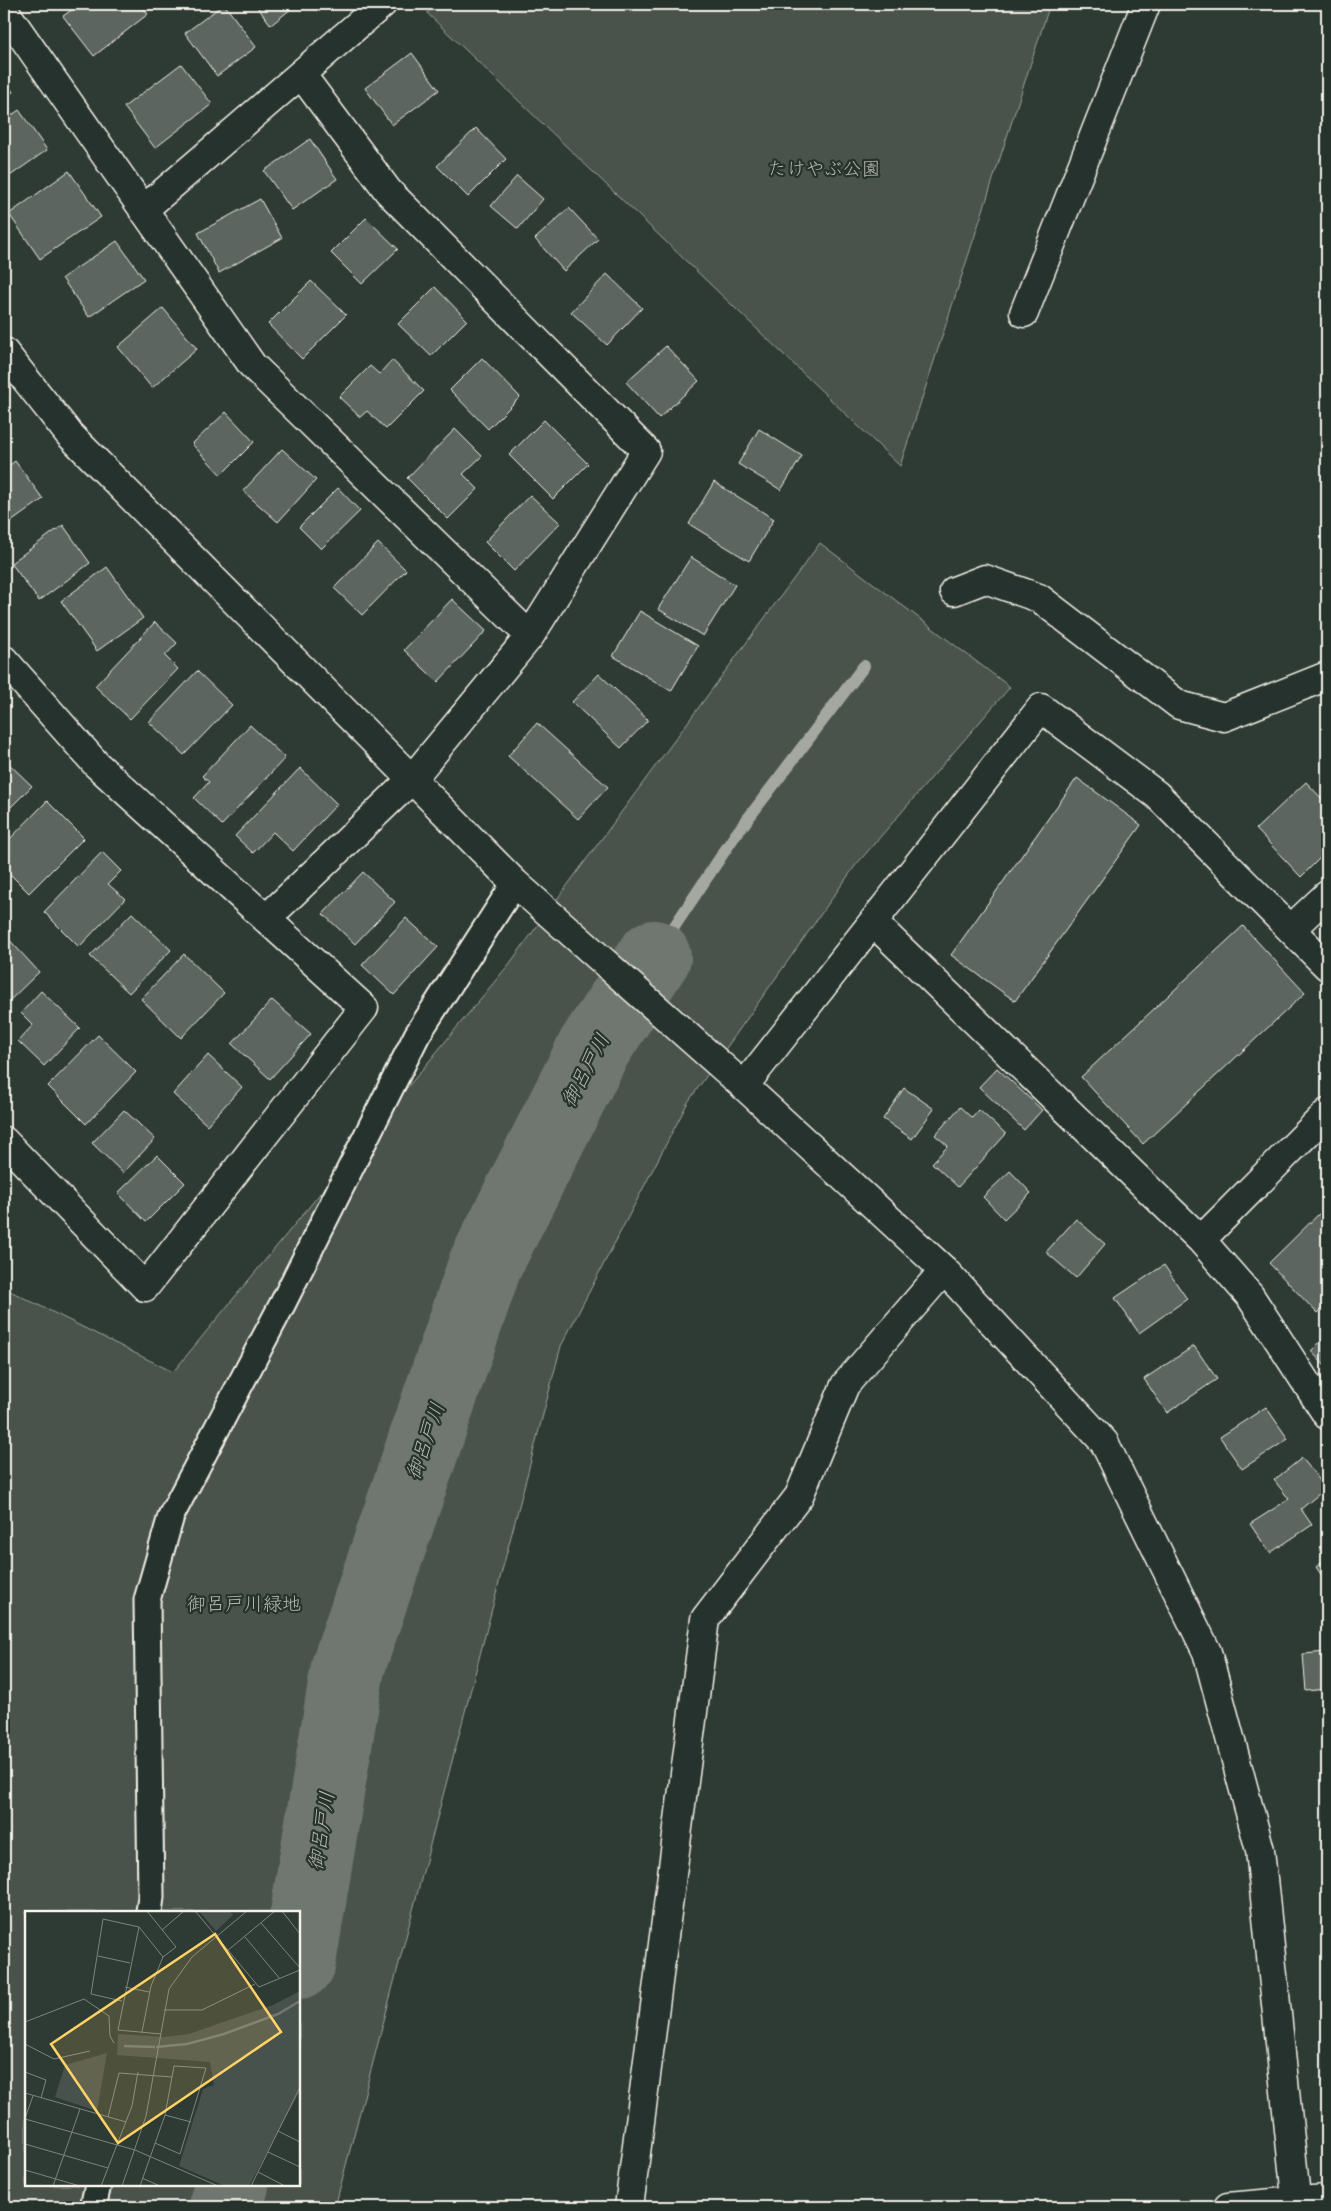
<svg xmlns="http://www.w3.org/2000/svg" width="1331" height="2211" viewBox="0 0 1331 2211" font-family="'Patrick Hand','Klee One',sans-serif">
<rect width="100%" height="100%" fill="#2e3b34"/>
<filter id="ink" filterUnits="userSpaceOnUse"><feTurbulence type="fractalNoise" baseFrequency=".02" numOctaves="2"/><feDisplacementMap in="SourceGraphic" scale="10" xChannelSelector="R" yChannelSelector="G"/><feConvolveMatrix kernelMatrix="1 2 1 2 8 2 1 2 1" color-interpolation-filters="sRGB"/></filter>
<g filter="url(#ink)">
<path fill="#48524c" stroke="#9ea29a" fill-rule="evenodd" d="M440,4H1050L900,466L427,13Z
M820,543L1010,687L855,866L688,1102L561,1346L335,2207H4V1288L173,1372L510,963ZM26,1912H299V2185H26Z"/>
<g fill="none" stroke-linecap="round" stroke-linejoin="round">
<path stroke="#a4a8a0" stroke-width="12" d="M654,957L734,837L864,666"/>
<path stroke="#6f7770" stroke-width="74" d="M299,1962L348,1667L485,1265L594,1048L654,957
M225,2207L232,2185"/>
</g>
<path fill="#5c655e" stroke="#f4f1e8" d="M80,4H140L148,14L94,56L63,16Z
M224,4L256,47L217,76L185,33Z
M255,4H297L271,25Z
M412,53L439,90L392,125L365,88Z
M181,64L212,104L155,148L124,107Z
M4,79L13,92L4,98Z
M19,110L47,150L4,180V121Z
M476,128L506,159L468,197L437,166Z
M310,139L337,179L292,210L264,171Z
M69,171L101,217L40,259L9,214Z
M517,176L543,199L518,229L491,206Z
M260,199L282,238L219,273L198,233Z
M569,208L598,239L564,271L535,239Z
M366,218L398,249L362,284L331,253Z
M117,241L144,279L89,317L62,278Z
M607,274L642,308L607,345L571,312Z
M311,281L346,315L302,359L268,324Z
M435,287L467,320L431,356L398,324Z
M163,308L197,349L152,388L118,347Z
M666,346L699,381L659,418L626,382Z
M482,358L520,397L488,429L450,390Z
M392,360L424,391L386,429L367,411L360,417L339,397L370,366L379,374Z
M226,412L254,442L221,475L192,444Z
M544,420L588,464L553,499L509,455Z
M455,429L482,456L463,474L478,489L448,519L407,478Z
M759,429L802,456L781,490L738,464Z
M282,449L316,480L278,522L243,491Z
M15,461L43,499L4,527V470Z
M714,482L774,519L749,561L689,524Z
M338,488L360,511L321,549L299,527Z
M530,495L560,523L514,571L485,542Z
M63,525L90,563L39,601L11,563Z
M378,543L406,570L362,615L334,588Z
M691,557L735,585L703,636L658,609Z
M107,567L143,618L97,651L61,601Z
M452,599L486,631L438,682L404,650Z
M640,611L698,646L671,691L613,656Z
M155,622L177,643L165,656L178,669L130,719L95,686Z
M197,671L232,705L184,755L149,722Z
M599,674L648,720L621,748L572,702Z
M537,723L608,787L578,819L508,756Z
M250,725L285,758L222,825L194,798L209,782L202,776Z
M4,759L32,786L4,814Z
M300,768L337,804L293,851L273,832L253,853L235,836Z
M1077,778L1141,825L1015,1001L951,955Z
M1306,782L1327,804V851L1301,877L1256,829Z
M47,801L84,838L29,893L4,868V845Z
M102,852L121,871L108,884L125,899L79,947L44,912Z
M363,872L395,902L355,944L323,914Z
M132,913L171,950L129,993L90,956Z
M406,918L438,947L394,995L362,965Z
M1243,926L1305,993L1143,1144L1081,1077Z
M4,934L39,972L4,1006Z
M184,954L224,993L181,1038L141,999Z
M41,991L80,1028L44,1066L18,1041L33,1025L21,1013Z
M272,1000L311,1034L270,1079L232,1044Z
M98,1035L136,1072L86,1124L48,1086Z
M208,1055L242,1087L207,1125L173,1094Z
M997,1068L1042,1110L1024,1130L979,1087Z
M904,1088L934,1109L912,1139L883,1119Z
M960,1107L972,1118L979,1110L1006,1134L958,1187L932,1163L948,1146L935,1135Z
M124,1110L155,1139L123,1173L92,1143Z
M157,1155L185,1183L146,1222L118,1193Z
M1010,1171L1031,1193L1004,1219L983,1197Z
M1327,1206V1303L1317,1313L1269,1263Z
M1076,1219L1105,1244L1076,1278L1046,1252Z
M1164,1265L1187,1299L1139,1333L1115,1298Z
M1327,1335V1368L1311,1351Z
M1194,1346L1217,1379L1167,1413L1144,1379Z
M1266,1407L1288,1439L1242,1469L1220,1437Z
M1302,1458L1326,1488L1301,1509L1312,1525L1270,1553L1250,1524L1289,1499L1274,1480Z
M1327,1558V1583L1316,1567Z
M1327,1652V1689L1306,1691L1303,1654Z"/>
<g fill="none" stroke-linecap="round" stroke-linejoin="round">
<g stroke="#f4f1e8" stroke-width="29">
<path id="lane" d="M149,1912L151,1897L147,1600L171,1516L283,1303L417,1035L515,883
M93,2207L98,2185"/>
</g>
<g stroke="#f4f1e8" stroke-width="31">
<path id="street" d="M4,10L252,365L530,636
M143,210L382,4
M1024,313L1146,4
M954,591L985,579L1039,598L1179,705L1224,717L1327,676
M4,660L97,765L364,1008L145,1287L4,1141
M266,919L411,780L530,636L646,451L388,191L301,74
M874,923L1201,1240L1250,1296L1327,1415
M1292,928L1327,895
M744,1086L1041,708L1157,795L1327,966
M1201,1240L1327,1113
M629,2207L705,1619L799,1496L845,1385L944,1270
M1228,2207L1297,2201"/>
</g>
<g stroke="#f4f1e8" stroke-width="31">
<path id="secondary" d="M4,352L69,434L515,883L744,1086L944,1270L1104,1442L1207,1652L1260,1850L1297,2207
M1297,2201L1327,2199"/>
</g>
<use href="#lane" stroke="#26332d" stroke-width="25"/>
<use href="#street" stroke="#26332d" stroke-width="28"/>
<use href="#secondary" stroke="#26332d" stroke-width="28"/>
</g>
</g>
<g text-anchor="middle" stroke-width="4.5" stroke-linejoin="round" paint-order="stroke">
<g font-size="19" fill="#b8b9b1" stroke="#26332d">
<text x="824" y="175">たけやぶ公園</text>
<text x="244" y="1610">御呂戸川緑地</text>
</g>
<g font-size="20" font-style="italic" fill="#b8bab2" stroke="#26332d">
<text transform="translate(585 1070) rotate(-62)" y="7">御呂戸川</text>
<text transform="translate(425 1441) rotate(-71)" y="7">御呂戸川</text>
<text transform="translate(321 1831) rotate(-81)" y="7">御呂戸川</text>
</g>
</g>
<g transform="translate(25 1911)">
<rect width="275" height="275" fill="#2e3b34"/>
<path d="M174,0H205L208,4L191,20ZM275,80V180L224,275H200L154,255L178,178L189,174L185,151L92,144L93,123L140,126L164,123L248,94ZM82,142L72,200L30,186L40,154Z" fill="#48524c"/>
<path fill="none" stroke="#6f7770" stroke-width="2.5" d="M99,135L130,136M131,136L162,133L199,123L253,103L275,90"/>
<path fill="none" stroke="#7d847c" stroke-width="1" d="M170,0L234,76L275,59M257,0L275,23M236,12L275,57M114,16L93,119L136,123M137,19L159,0M220,26L255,68M202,40L250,0M73,45L105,52M100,76L124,81M97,90L66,83L78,8L114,16L138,46M139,99H177L230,73M0,111L59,88L84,105L85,125L89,132M117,121L126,75L138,46L151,36L122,0M0,133L29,148L65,140M0,161L21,169L16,187M0,182L101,211M140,204L166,211M83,206L94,162L147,166M0,207L8,185M0,208L110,239L193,275M253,220L275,231M0,233L83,257M243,241L275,256M0,259L55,275M233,261L260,275M117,267L135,275M28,275L55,198M76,275L107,195L113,161M97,275L121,205L144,78L167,46L222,0M115,275L140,204L149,155L181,157L155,243L130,232M226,275L275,176"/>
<path fill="#ffd166" fill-opacity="0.15" stroke="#ffd166" stroke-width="2.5" d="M190,23L256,121L93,232L26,133Z"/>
<rect width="275" height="275" fill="none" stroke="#f4f1e8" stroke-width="2.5"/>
</g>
<rect width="1331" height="2211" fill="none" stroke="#26332d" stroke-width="20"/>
<rect x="10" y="10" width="1311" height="2191" fill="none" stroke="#f4f1e8" stroke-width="2" filter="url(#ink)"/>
</svg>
